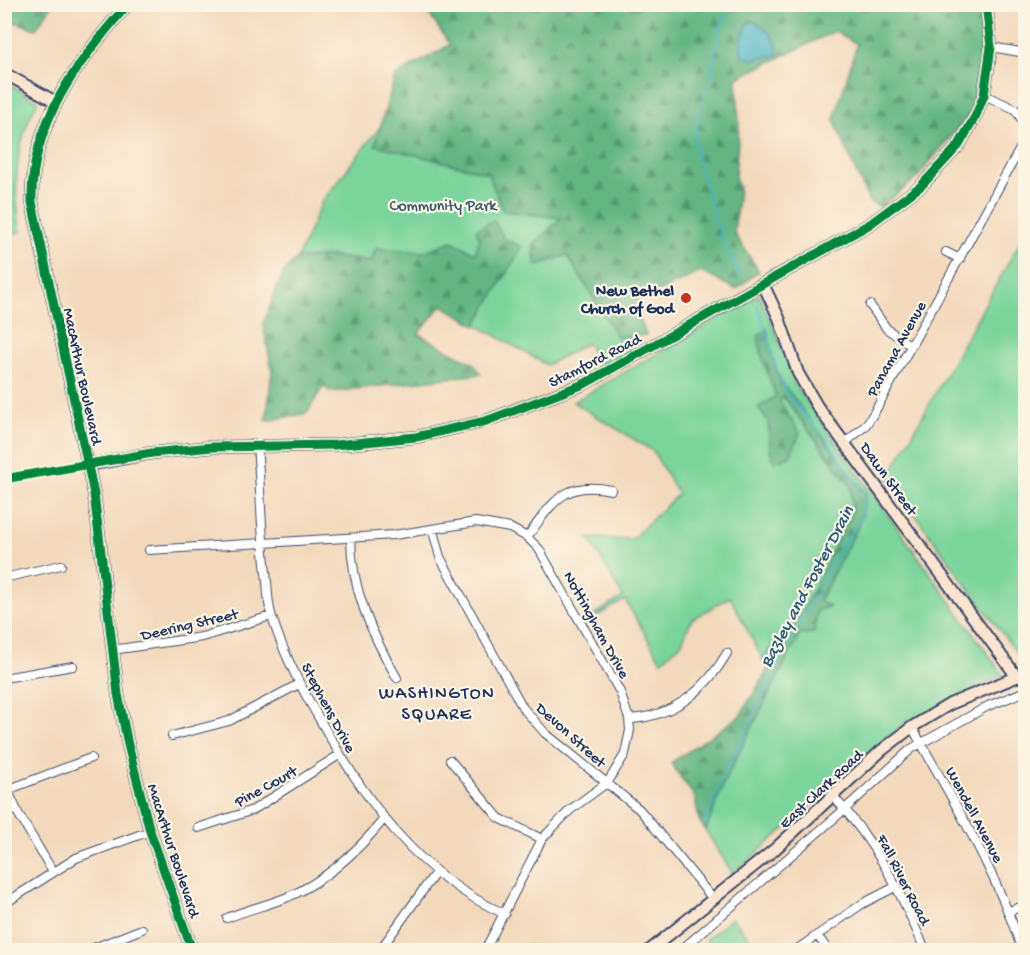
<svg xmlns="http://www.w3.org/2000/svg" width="1030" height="955" viewBox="0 0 1030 955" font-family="'Gochi Hand',sans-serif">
<defs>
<pattern id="forest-firs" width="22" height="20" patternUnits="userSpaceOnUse" patternTransform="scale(1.5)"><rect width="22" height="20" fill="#63b683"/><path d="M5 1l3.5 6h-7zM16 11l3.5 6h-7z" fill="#51946e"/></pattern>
</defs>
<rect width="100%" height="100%" fill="#fcf5e5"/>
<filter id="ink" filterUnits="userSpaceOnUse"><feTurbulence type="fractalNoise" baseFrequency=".0167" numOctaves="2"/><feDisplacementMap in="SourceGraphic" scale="12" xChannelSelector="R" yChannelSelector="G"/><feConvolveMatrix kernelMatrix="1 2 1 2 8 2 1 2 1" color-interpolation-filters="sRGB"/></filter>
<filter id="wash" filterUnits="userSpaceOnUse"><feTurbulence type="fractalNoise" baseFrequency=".008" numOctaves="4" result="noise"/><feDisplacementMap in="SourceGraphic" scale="24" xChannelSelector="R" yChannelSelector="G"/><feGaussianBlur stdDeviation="1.35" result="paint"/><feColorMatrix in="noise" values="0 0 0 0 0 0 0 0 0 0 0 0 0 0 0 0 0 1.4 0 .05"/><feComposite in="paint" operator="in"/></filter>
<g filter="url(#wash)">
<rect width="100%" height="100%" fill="#f3d9bb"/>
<path fill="#7ad49b" stroke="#4a827c" stroke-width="1.5" d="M461,37L635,348L601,367L587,343L547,365L432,299L401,323L457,357L473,363L282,392L268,326L322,202L413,84Z
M5,82L38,101C15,142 12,186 21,232L5,235Z
M1025,233V663H1024L888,478Z
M759,295L774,327L795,385L1003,675L905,723L733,874L699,820L695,797L671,763L740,716L768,670L730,597L692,619L681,644L661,661L625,600L590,620L589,618L623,597L589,538L632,539L678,494L653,451L573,402Z
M732,918L760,950H717L706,939Z"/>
<path fill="url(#forest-firs)" stroke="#3f7270" stroke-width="1.5" d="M5,4H52V5L36,29L15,22L5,34Z
M976,4L981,18L982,59L973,109L917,178L881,207L869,202L834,120L857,44L835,31L737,78L739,127L735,177L739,188L734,233L759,271L736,289L701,272L634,302L646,335L618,338L567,255L536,266L533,245L561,218L503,211L488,173L375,145L395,76L450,45L423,5Z
M494,220L505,240L522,247L476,325L442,305L418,334L473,363L481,374L331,392L323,386L307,413L266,421L272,371L263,324L283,273L297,259L331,256L371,262L376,248L423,252L452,241L475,253L480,239L476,230Z
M767,329L777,376L867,495L860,523L819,601L830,606L817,611L814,633L800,634L725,780L706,830L699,820L695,797L671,763L740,716L768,670L762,658L802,612L852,512L851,486L783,396L780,402L800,433L790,456L774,462L770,449L768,421L758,408L776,396L763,360L758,336Z"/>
<path fill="#48b5c5" stroke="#327292" stroke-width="1.5" d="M753,21C765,27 780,40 777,55L752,59L742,56C738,45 743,36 747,25Z"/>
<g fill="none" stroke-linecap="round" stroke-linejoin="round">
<path stroke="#48b5c5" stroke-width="2" d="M730,4L720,28L711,77L696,123L695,150L720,235L741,279
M705,824L722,780L781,660L842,546L862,518L866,497L826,438L789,397L779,375L758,306"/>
</g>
</g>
<g filter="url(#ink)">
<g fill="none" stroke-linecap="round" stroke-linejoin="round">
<g stroke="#3b486c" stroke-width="10">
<path id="street" d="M991,47L1026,53
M984,95L1015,109L1026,126
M946,252L960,259
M870,305L887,329L911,346
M845,443L865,426L874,413L1026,138
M257,445C261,491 261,536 267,581C268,593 268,606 272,617C283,653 301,688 320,720C365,800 418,876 505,914
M4,479L88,465
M433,531L440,557L523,708L545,733L640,810L713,899
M527,537C553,503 563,480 611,490
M351,538C351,589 372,635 397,678
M149,550L394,535L476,522L510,528L527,537L539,549L620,692L629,719L630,730L625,754L608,782L570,810L542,839L485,950
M4,578L61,565
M112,650L202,637L271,616
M4,678L73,666
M629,719C673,717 706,690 727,653
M912,727C953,801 996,870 1022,950
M172,736L229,721L299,684
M450,760L499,818L542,839
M4,782L18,813L53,872
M7,790L91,758
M833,796C877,844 900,890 925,950
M198,828L253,810L339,755
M4,904L76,858L150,831
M1009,911L1026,905
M227,918C246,910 268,905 288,897C327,880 357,852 384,819
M817,935L828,950
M89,950L142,929
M380,950L436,872
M681,950L845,809L911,749L988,706L1026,691
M796,950L862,904L897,886"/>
</g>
<g stroke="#3b486c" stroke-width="14">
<path id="secondary" d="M128,4C78,61 30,123 32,202L94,494L118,694L128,745L150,831L192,950
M4,73L56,102
M763,284L779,318L798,373L817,406L1017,677
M88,465L152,453L212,447L335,445L416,437L486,421L584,384L870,224L921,186L959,145L976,115L984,95L991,47L986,4
M650,950L775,849L881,751L912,727L950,704L1026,673"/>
</g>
<use href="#street" stroke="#fff" stroke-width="8"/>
<use href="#secondary" stroke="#fce5d0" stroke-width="10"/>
<g stroke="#fcf5e5" stroke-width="13">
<path id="cycleway" d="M128,4C78,61 30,123 32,202L94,494L118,694L128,745L150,831L192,950
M4,479L152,453L212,447L335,445L416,437L486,421L584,384L870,224L921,186L959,145L976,115L984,95L991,47L986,4"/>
</g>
<use href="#cycleway" stroke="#00873e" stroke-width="9"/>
</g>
</g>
<circle fill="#c8321e" stroke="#fcf5e5" stroke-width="2" cx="686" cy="298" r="6"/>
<g text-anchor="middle" stroke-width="4.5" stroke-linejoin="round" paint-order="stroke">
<g font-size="16" fill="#33586d" stroke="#fcf5e5">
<text x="443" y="210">Community Park</text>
</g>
<g font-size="16" font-weight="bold" fill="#1b2f5e" stroke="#fcf5e5" text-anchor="end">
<text x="674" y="295">New Bethel<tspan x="674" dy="18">Church of God</tspan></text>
</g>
<g font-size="16" fill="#1b2f5e" stroke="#fcf5e5">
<text transform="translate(895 348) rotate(-61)" y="6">Panama Avenue</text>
<text transform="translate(594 359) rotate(-27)" y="6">Stamford Road</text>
<text transform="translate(84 376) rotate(78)" y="6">MacArthur Boulevard</text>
<text transform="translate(890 478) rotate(54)" y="6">Dawn Street</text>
<text transform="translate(189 623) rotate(-13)" y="6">Deering Street</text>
<text transform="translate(598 624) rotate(61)" y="6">Nottingham Drive</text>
<text transform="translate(330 707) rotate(62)" y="6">Stephens Drive</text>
<text transform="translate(572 734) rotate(42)" y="6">Devon Street</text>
<text transform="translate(265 785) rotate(-29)" y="6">Pine Court</text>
<text transform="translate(820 788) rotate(-43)" y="6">East Clark Road</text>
<text transform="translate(976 814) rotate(62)" y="6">Wendell Avenue</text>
<text transform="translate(175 850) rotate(72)" y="6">MacArthur Boulevard</text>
<text transform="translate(905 879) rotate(63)" y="6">Fall River Road</text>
</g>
<g font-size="18" font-style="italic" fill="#28577d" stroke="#fcf5e5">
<text transform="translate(806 586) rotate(-62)" y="6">Bazley and Foster Drain</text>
</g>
<g font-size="18" letter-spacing="1.5" fill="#1b2f5e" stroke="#fcf5e5">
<text x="437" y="698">WASHINGTON<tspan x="437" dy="21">SQUARE</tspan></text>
</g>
</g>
<rect width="1030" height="955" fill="none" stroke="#fcf5e5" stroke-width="24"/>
</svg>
